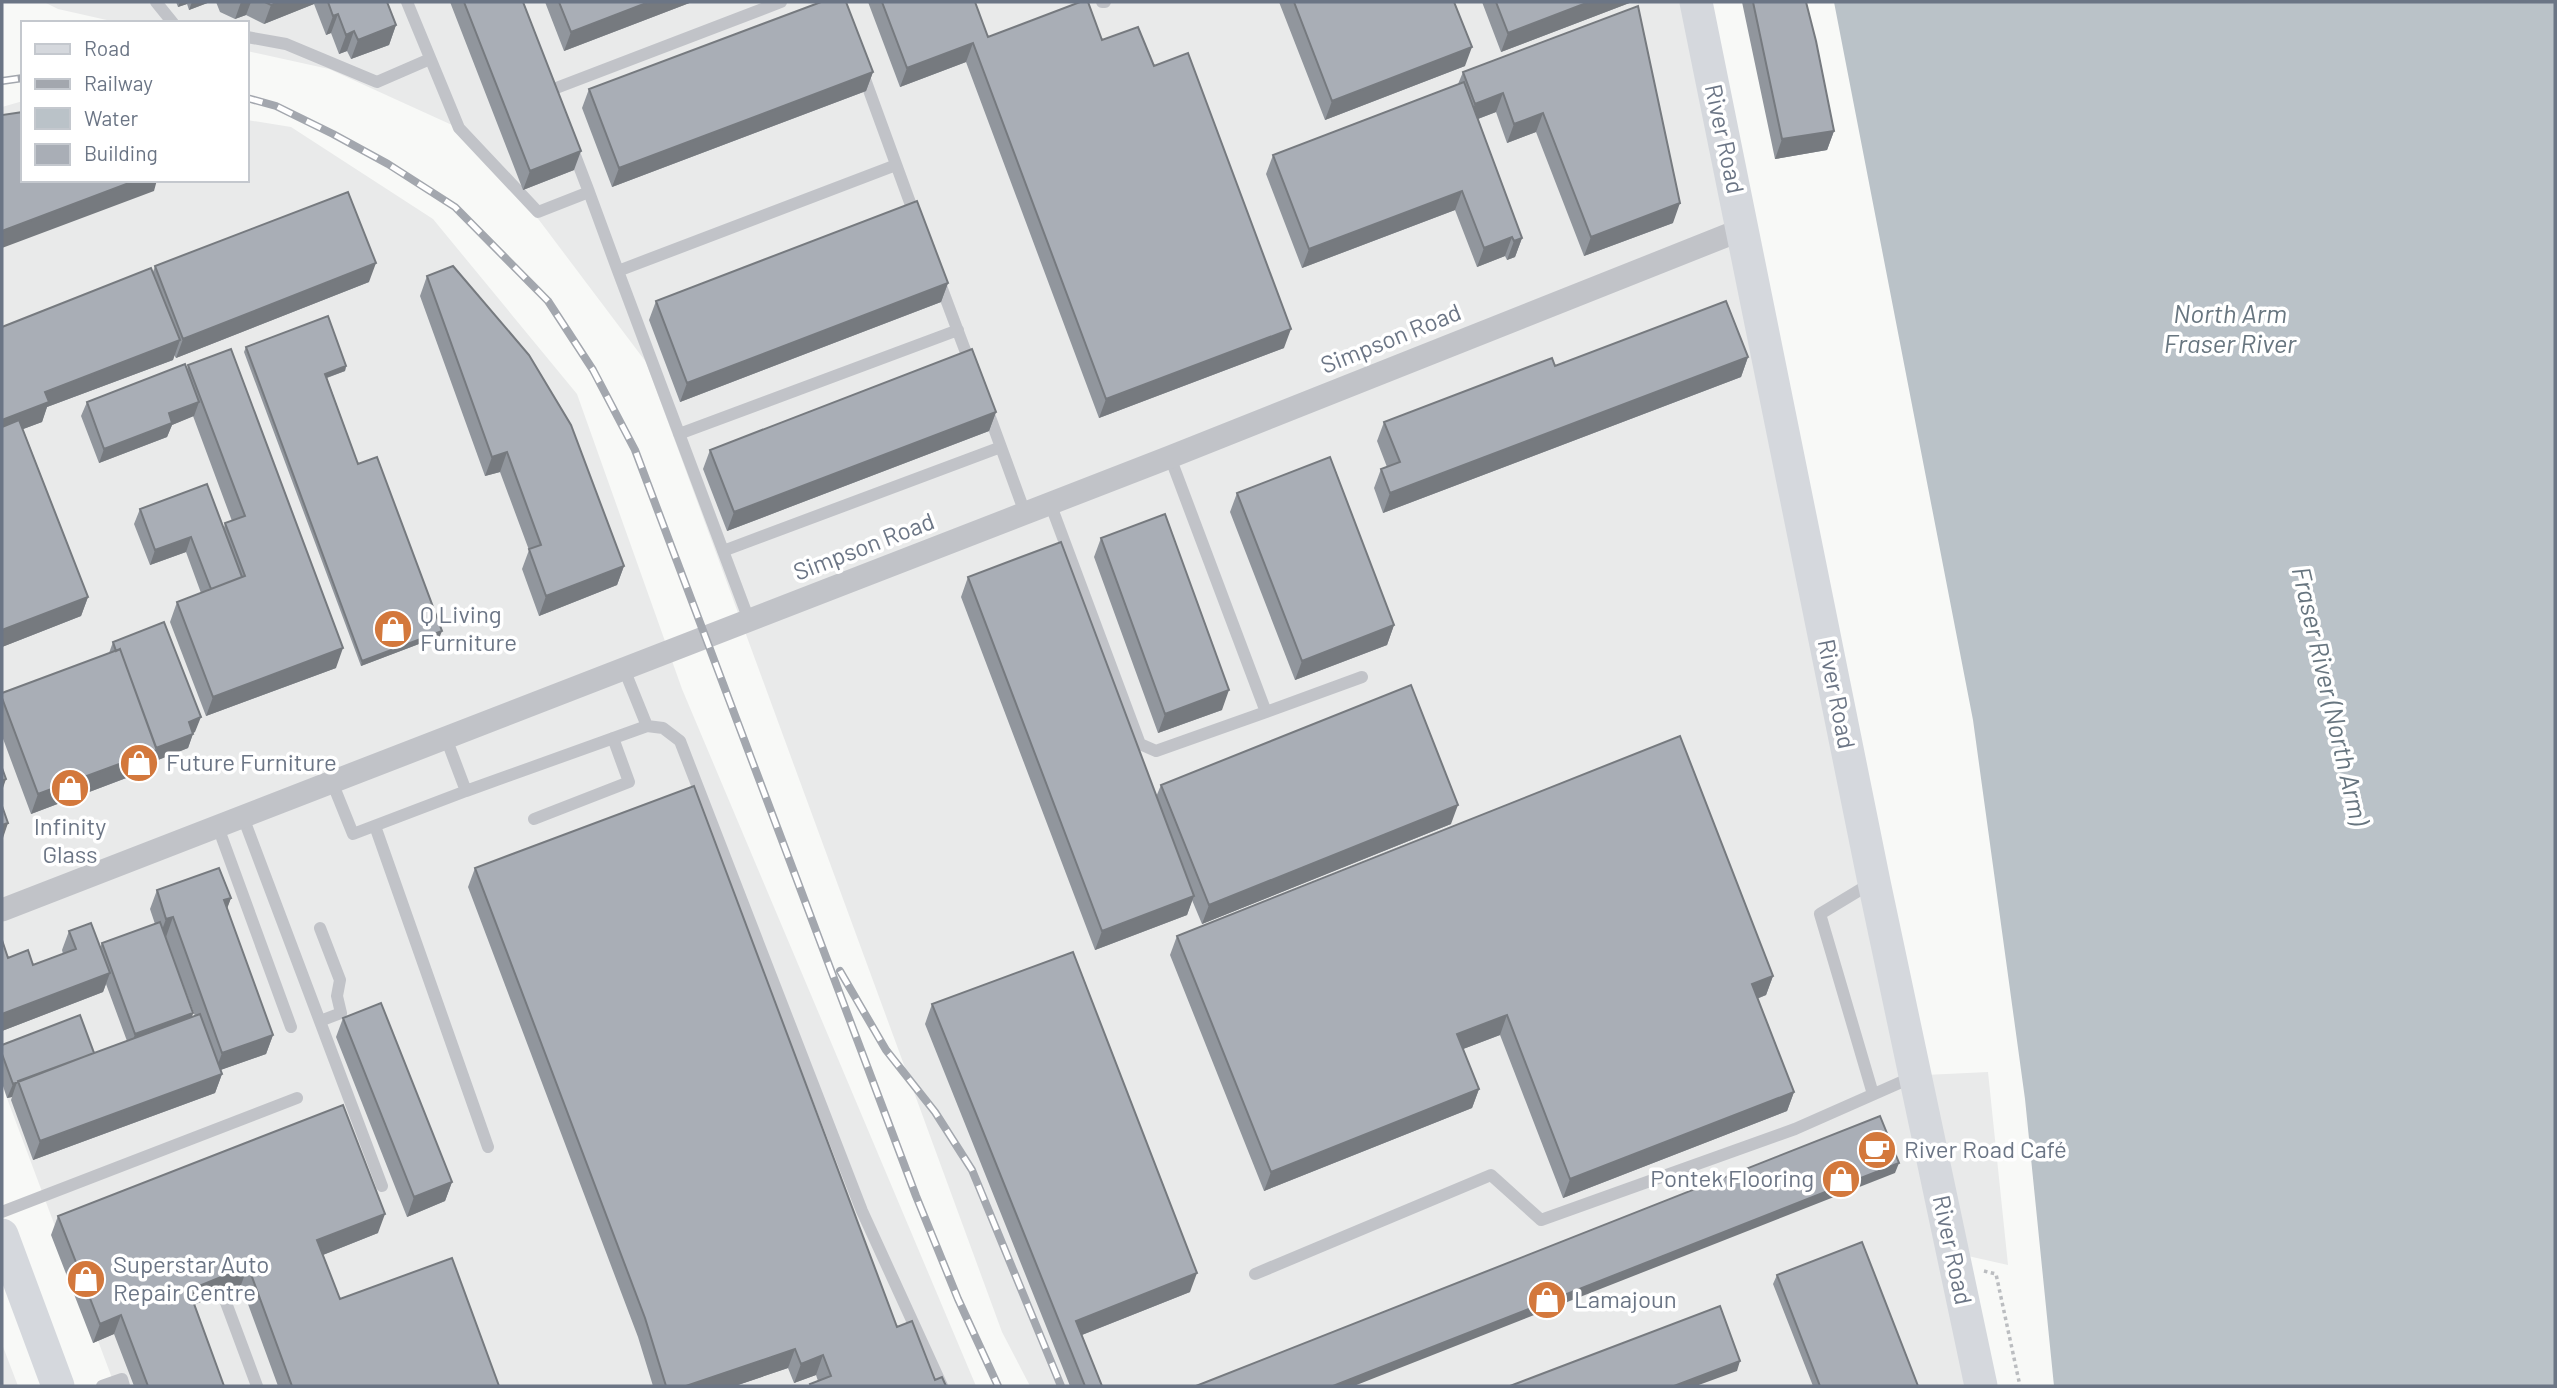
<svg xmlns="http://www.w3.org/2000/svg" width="2557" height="1388" viewBox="0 0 2557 1388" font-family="Barlow,sans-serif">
<rect width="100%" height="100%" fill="#f8f9f7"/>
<path fill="#e9eaea" d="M44,2H1696L1981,1386H1030L1002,1332L646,362L539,220L452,125L329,69L247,51V23H120L58,9Z
M23,101V180H247V120L291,127L433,219L577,394L682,689L976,1386H115L2,1085V107Z
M1988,1072L2008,1265L1959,1254L1925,1075Z
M2,1344L18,1386H2Z"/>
<path fill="#bac2c8" d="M1834,2H2555V1386H2054L2025,1099L1973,720Z"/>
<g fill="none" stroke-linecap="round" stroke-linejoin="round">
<path stroke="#bbbdc0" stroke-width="3.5" stroke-dasharray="3.5 3.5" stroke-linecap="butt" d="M1984,1271L1996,1274L2020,1386"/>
<path stroke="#c1c3c8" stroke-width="12" d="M156,2L173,23
M407,2L459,128L538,212L589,192L571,145
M1102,2H1105
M247,37L286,44L377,82L430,59
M862,71L916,219
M551,90L781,2
M589,192L618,271
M938,278L971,366
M987,409L1025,513
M679,434L958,330
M1170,457L1266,712L1362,677
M1050,503L1140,744L1156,751L1266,712
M723,551L1001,447
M749,620L618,271L896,165
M624,669L647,726L663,728L680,741L862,1211L942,1386
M446,738L466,791L647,726
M332,782L353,834L466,791
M243,817L382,1186
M534,819L629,782L613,738
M375,826L488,1147
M218,827L291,1027
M320,1021L341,1013L337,996L340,980L320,928
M1873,1094L1820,914L1873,882
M2,1212L297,1098
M1255,1274L1491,1175L1541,1220L1795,1129L1915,1076
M225,1300L257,1386
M102,1386L122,1379L124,1386"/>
<path stroke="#c1c3c8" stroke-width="23" d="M2,910L1170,457L1743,229"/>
<path stroke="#d5d8dd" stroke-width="33" d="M1696,2L1874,882L1981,1386
M2,1235L58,1386"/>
<g stroke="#a3a7ae" stroke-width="8">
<path id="rail" d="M2,81L23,78
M247,98L276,106L333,134L388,164L455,207L548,301L593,370L635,450L916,1196L958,1299L998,1386
M840,971L886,1050L935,1112L972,1170L1061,1386"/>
</g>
<use href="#rail" stroke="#fff" stroke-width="5" stroke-dasharray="16" stroke-linecap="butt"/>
</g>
<path fill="#91969d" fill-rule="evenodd" d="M176,2H210L189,10L187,4L178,7Z
M216,2H387L396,25L389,45L351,59L347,51L339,54L331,33L326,35L314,4L264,24L246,15L235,19L220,12Z
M450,2H523L574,170L523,190Z
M545,2H692L564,51Z
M868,2H975L988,37L1102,40L1154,66L1284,348L1099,418L966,62L900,87Z
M1279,2H1454L1465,66L1325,120Z
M1482,2H1632L1501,52Z
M1742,2H1806L1834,131L1827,150L1775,159Z
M1638,6L1673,223L1584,256L1536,132L1507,143L1496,112L1478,119L1522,238L1515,257L1507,260L1505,256L1477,267L1455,210L1302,268L1266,174L1273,155L1458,84L1463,72Z
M873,72L866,91L612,187L582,108L589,89Z
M155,266L369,282L176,358L174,355L173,360L47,407L42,422L23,429L88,597L81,616L2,647V327L153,272Z
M427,276L624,566L617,585L539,616L522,569L529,550L500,472L485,476L420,296Z
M948,283L941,302L680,402L649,320L656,301Z
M246,347L346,366L345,371L327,378L358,464L440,636L361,666L244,352Z
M1748,357L1741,377L1383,513L1374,488L1381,469L1387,467L1377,441L1384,422L1555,366Z
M188,365L336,668L206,716L170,622L177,602L201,593L186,552L150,565L134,524L140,509L224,528L225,523L232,521L193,416L172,425L167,437L99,463L81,416L87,402L187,370Z
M996,412L989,431L727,531L703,469L710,450Z
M1237,493L1394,625L1387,645L1295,680L1230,512Z
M1101,538L1222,710L1158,733L1094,557Z
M968,577L1156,797L1161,785L1451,824L1202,924L1192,900L1187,915L1095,950L961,597Z
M113,642L195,732L193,733L188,748L153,762L150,769L31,814L2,736V693L109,653Z
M475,868L897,1327L935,1380L946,1386H810V1384L818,1381L816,1375L794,1383L788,1368L735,1386H653L638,1337L468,887Z
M157,890L231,898L227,908L273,1035L266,1054L220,1070L222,1074L215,1093L33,1160L11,1100L12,1097L7,1098L2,1083V1045L94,1053L127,1041L106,984L103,992L2,1031V940L8,958L33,965L63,954L62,950L69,931L100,948L102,943L155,924L150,909ZM165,937L195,1016L192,1017L193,1013Z
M1177,936L1773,976L1766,995L1757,999L1794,1092L1787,1111L1563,1198L1500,1035L1463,1049L1479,1089L1472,1108L1264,1191L1170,955Z
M932,1004L1190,1292L1082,1335L1102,1386H1070L925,1024Z
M343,1018L452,1182L445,1201L407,1217L336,1037Z
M58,1216L378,1233L323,1255L340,1299L499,1386H278L241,1285L194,1304L224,1386H134L114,1334L93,1343L51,1235Z
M1777,1275L1918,1386H1813L1773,1284Z"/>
<path fill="#767a7f" d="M180,2H188L187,4L178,7Z
M192,2H210L189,10Z
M241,2H251L246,15L235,19Z
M279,2H315L314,4L264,24L271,5Z
M649,2H692L564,51L571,32Z
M1589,2H1632L1501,52L1508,33Z
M338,14L331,33L326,35L333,16Z
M396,25L389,45L351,59L358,40Z
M354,31L347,51L339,54L346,35Z
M973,43L966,62L900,87L907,68Z
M1472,47L1465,66L1325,120L1332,101Z
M873,72L866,91L612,187L619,168Z
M1503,93L1496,112L1467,123L1475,104Z
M1543,113L1536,132L1507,143L1514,124Z
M1834,131L1827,150L1775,159L1782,139Z
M581,151L574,170L523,190L530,171Z
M137,180H157L154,191L2,248V231Z
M1462,191L1455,210L1302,268L1309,249Z
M1680,203L1673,223L1584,256L1591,237Z
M1512,237L1505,256L1477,267L1484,248Z
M1522,238L1515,257L1507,260L1514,241Z
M376,263L369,282L176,358L183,339Z
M948,283L941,302L680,402L687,383Z
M1291,329L1284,348L1099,418L1106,399Z
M180,340L173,360L47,407L42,422L2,437V420L45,392Z
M1748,357L1741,377L1383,513L1390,493Z
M346,366L345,371L323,379L325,374Z
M199,402L194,416L172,425L167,437L99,463L104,449L169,413Z
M996,412L989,431L727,531L734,512Z
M507,452L500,472L485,476L492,457Z
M191,537L186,552L150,565L155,550Z
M624,566L617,585L539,616L546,596Z
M88,597L81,616L2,647V630Z
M1394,625L1387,645L1295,680L1302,661Z
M442,631L440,636L361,666L362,661Z
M343,648L336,668L206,716L213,697Z
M1229,690L1222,710L1158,733L1165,714Z
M201,717L195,732L183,737L189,722Z
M193,734L188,748L153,762L150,769L31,814L38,794Z
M6,779L2,791V781Z
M1458,805L1451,824L1202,924L1209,905Z
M8,823L3,838H2V825Z
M1194,896L1187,915L1095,950L1102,931Z
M231,898L224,917V900Z
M173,917L166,937L159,938L166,919Z
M110,973L103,992L2,1031V1014Z
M1773,976L1766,995L1745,1003L1752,984Z
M193,1013L188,1028L130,1049L135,1034Z
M1507,1015L1500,1035L1450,1054L1457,1034Z
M273,1035L266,1054L215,1072L222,1053Z
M222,1074L215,1093L33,1160L40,1141Z
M17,1082L12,1097L7,1098L13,1084Z
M1479,1089L1472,1108L1264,1191L1271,1172Z
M1794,1092L1787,1111L1563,1198L1570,1179Z
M1899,1163L1895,1173L1354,1386H1333Z
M452,1182L445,1201L407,1217L414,1197Z
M385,1214L378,1233L310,1260L317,1240Z
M248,1266L241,1285L182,1310L189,1290Z
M1197,1273L1190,1292L1069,1340L1076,1321Z
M121,1315L114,1334L93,1343L100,1324Z
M795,1349L788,1368L735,1386H686Z
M823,1355L816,1375L794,1383L801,1364Z
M1740,1361L1737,1371L1696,1386H1674Z"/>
<path fill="#a9aeb6" stroke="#767a7f" stroke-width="2" d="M265,2H279L271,5Z
M328,2H387L396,25L358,40L354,31L346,35L338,14L333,16Z
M464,2H523L581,151L530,171Z
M559,2H649L571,32Z
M821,2H846L873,72L619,168L589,89Z
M882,2H975L988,37L1080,2H1088L1102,40L1138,27L1154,66L1188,53L1291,329L1106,399L973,43L907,68Z
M1294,2H1454L1472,47L1332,101Z
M1496,2H1589L1508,33Z
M1753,2H1806L1816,41L1834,131L1782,139Z
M1638,6L1680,203L1591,237L1543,113L1514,124L1503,93L1475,104L1463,72Z
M1464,82L1522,238L1514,241L1512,237L1484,248L1462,191L1309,249L1273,155Z
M23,112V180H137L2,231V115Z
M348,192L376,263L183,339L155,266Z
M917,201L948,283L687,383L656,301Z
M453,266L529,355L571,425L624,566L546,596L529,549L541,545L507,452L492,457L427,276Z
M151,268L180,340L45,392L49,402L2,420V327Z
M1726,301L1748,357L1390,493L1381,469L1400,462L1384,422L1552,358L1555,366Z
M328,316L346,366L325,374L358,464L377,457L442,631L362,661L246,347Z
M231,349L343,648L213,697L177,602L245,576L225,523L245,516L188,365Z
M972,349L996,412L734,512L710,450Z
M185,364L199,402L169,413L172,423L104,449L87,402Z
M19,420L88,597L2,630V427Z
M1330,457L1394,625L1302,661L1237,493Z
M207,484L242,577L211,589L191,537L155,550L140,509Z
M1165,514L1229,690L1165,714L1101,538Z
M1061,542L1194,896L1102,931L968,577Z
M164,622L201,717L189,722L193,734L156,748L120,649L116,651L113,642Z
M120,649L157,750L38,794L2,698V693Z
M1411,685L1458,805L1209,905L1161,785Z
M1680,736L1773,976L1752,984L1794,1092L1570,1179L1507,1015L1457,1034L1479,1089L1271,1172L1177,936Z
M2,768L6,779L2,781Z
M694,786L897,1327L912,1321L935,1380L942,1377L946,1386H811L810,1384L831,1376L823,1355L801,1364L795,1349L686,1386H666L645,1318L475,868Z
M2,806L8,823L2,825Z
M219,868L231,898L224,900L273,1035L222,1053L173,917L166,919L157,890Z
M160,922L193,1013L135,1034L102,943Z
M91,923L110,973L2,1014V940L8,958L28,950L33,965L76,949L69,931Z
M1073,952L1197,1273L1076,1321L1102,1386H1085L932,1004Z
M381,1003L452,1182L414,1197L343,1018Z
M200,1014L222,1074L40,1141L18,1081Z
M80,1015L94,1053L13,1084L2,1054V1045Z
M343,1105L385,1214L317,1240L340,1299L452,1258L499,1386H292L248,1266L189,1290L224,1386H148L121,1315L100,1324L58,1216Z
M1880,1116L1899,1163L1333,1386H1196Z
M1862,1242L1918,1386H1820L1777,1275Z
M1720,1306L1740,1361L1674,1386H1510Z"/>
<defs>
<g id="shop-disc" transform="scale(2.0125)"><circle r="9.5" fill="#d3783c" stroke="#fff"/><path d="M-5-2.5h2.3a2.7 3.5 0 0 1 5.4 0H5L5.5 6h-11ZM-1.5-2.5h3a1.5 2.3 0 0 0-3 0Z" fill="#fff"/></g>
<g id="cafe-disc" transform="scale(2.0125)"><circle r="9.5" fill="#d3783c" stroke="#fff"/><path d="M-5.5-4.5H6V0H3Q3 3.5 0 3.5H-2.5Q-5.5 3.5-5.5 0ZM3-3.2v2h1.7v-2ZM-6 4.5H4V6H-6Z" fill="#fff"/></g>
</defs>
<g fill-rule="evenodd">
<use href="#shop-disc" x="393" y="629"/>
<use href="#shop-disc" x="139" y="763"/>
<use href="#shop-disc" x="70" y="788"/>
<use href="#cafe-disc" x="1877" y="1150"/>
<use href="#shop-disc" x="1841" y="1179"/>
<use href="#shop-disc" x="86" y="1279"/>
<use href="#shop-disc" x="1547" y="1300"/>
</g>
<g text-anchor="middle" stroke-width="7" stroke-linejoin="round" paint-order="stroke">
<g font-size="24" fill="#6b7585" stroke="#fff">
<text transform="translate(1724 139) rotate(78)" y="8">River Road</text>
<text transform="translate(1391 339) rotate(-22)" y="8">Simpson Road</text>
<text transform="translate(864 547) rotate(-21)" y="8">Simpson Road</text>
<text transform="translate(1836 694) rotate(79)" y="8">River Road</text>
<text transform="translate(1952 1250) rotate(78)" y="8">River Road</text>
</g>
<g font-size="24" fill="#6b7585" stroke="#fff" text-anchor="start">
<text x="420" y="623">Q Living<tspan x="420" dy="28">Furniture</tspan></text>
<text x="166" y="771">Future Furniture</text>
<text x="70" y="835" text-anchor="middle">Infinity<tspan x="70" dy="28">Glass</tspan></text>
<text x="1904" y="1158">River Road Café</text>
<text x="1814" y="1187" text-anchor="end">Pontek Flooring</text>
<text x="113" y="1273">Superstar Auto<tspan x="113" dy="28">Repair Centre</tspan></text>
<text x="1574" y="1308">Lamajoun</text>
</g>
<g font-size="26" font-style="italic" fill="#67757f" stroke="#fff">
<text x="2230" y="323">North Arm<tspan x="2230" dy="30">Fraser River</tspan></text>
<text transform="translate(2330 696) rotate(77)" y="9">Fraser River (North Arm)</text>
</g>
</g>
<rect width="2557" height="1388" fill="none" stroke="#6b7585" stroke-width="7"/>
<rect x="21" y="21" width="228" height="161" fill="#ffffff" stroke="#c4c8ce" stroke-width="2"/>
<rect x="35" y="44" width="35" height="10" fill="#d5d8dd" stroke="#c4c8ce" stroke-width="2"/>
<text x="84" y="56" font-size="21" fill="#6b7585">Road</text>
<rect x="35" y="79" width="35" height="10" fill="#a3a7ae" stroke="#c4c8ce" stroke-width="2"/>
<text x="84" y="91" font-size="21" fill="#6b7585">Railway</text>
<rect x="35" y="108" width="35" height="21" fill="#bac2c8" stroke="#c4c8ce" stroke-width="2"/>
<text x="84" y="126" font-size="21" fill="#6b7585">Water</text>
<rect x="35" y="144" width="35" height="21" fill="#a9aeb6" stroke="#c4c8ce" stroke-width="2"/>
<text x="84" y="161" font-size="21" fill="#6b7585">Building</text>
</svg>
